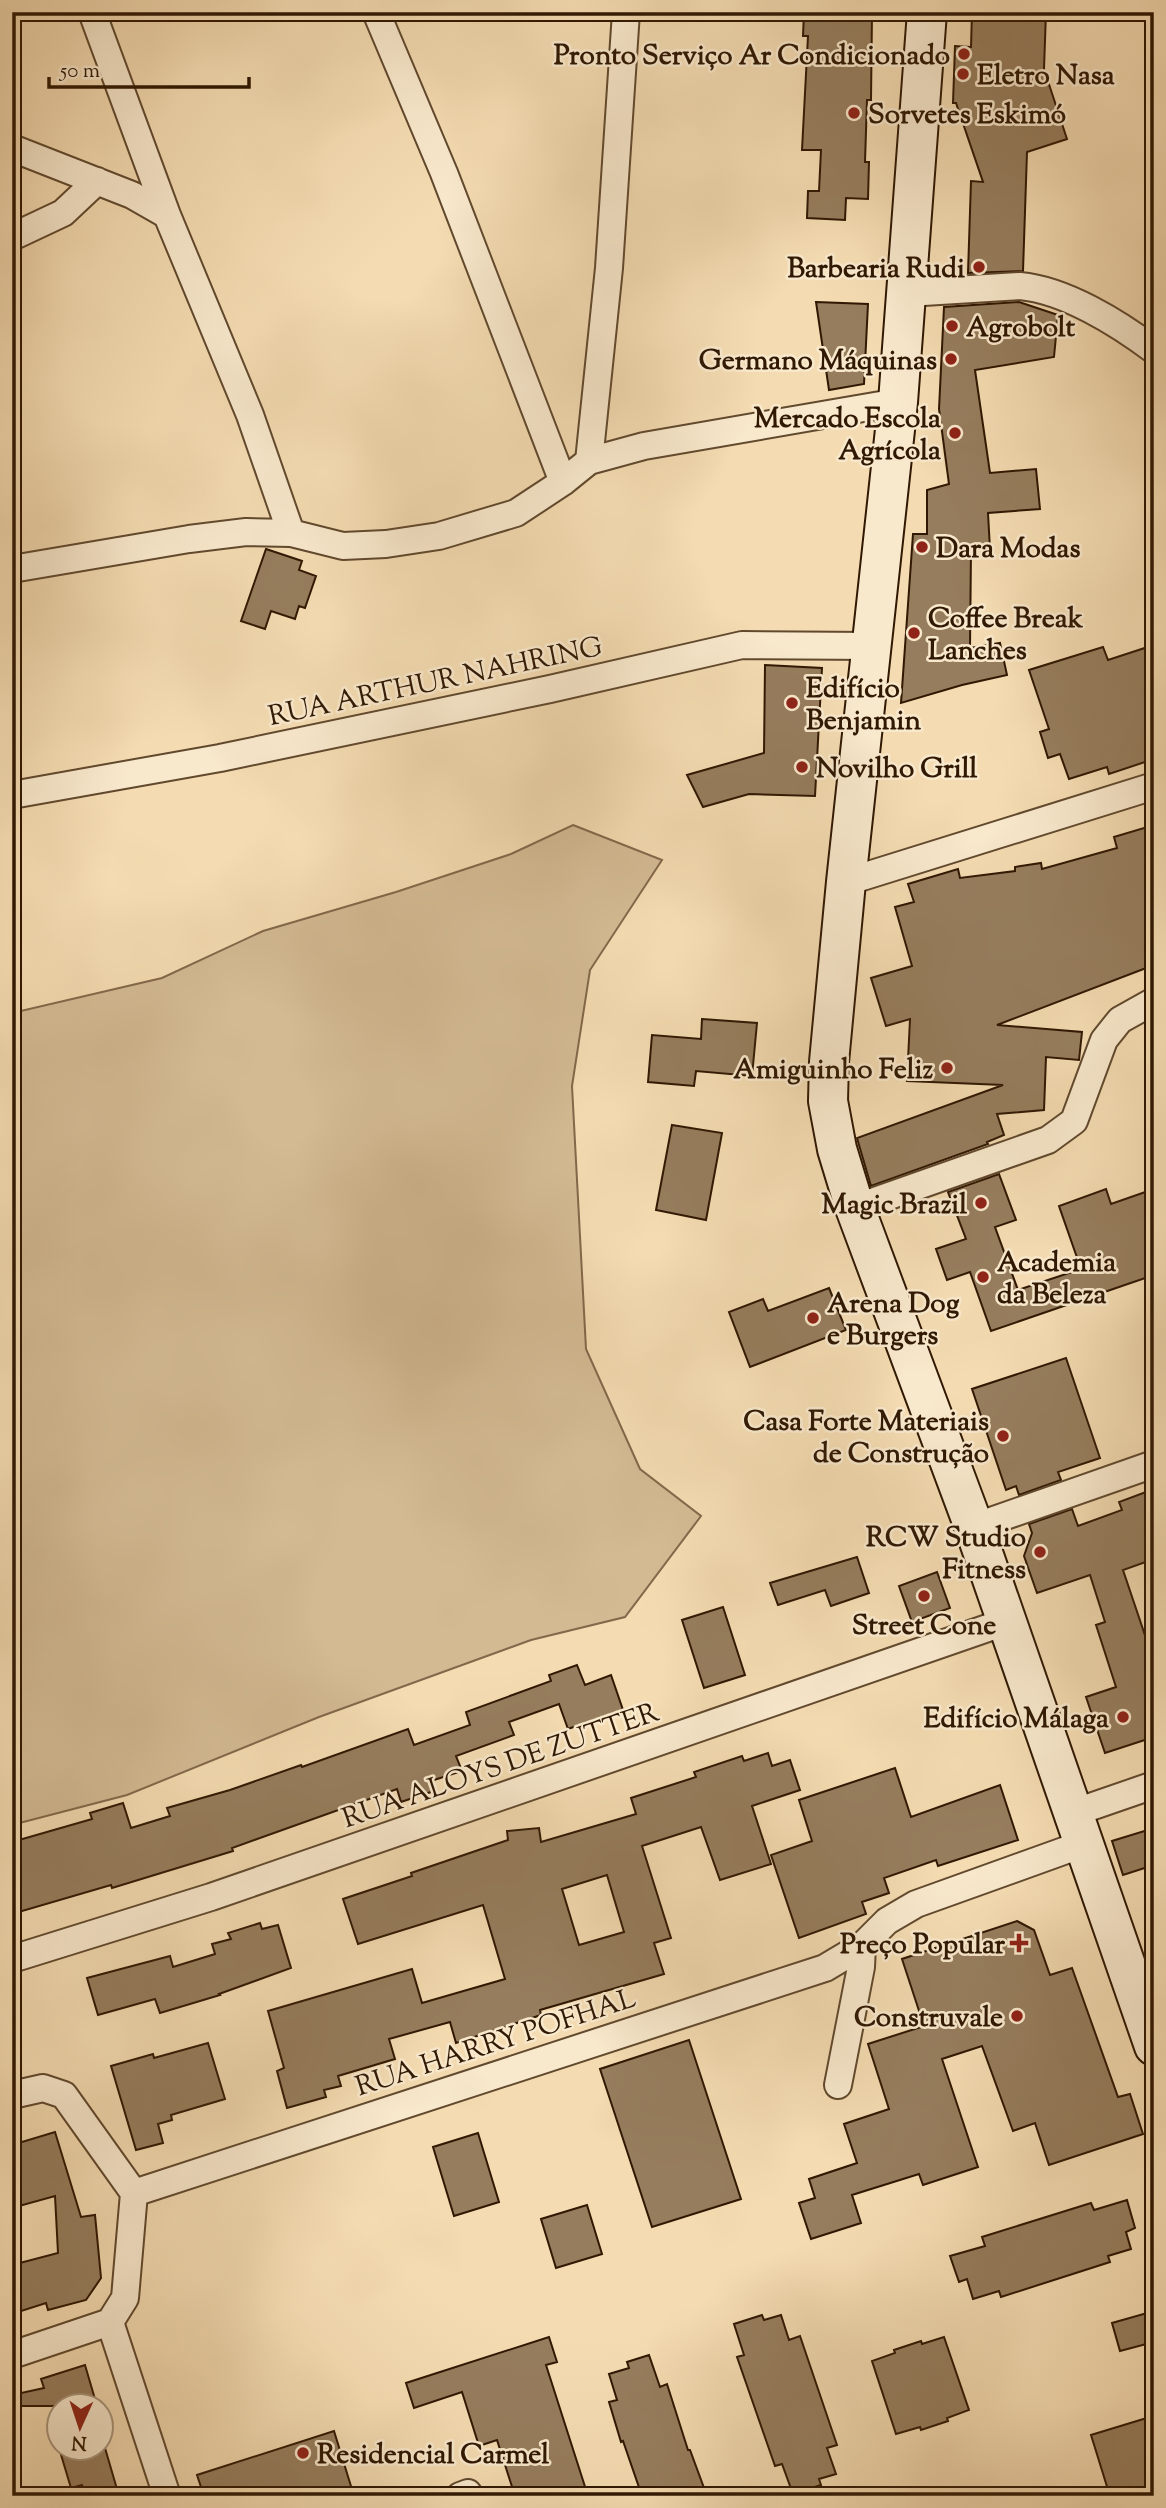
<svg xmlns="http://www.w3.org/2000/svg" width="1166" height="2508" viewBox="0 0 1166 2508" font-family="'Sorts Mill Goudy',serif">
<rect width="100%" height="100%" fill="#f4dbb1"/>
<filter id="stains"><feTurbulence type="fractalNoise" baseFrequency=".00286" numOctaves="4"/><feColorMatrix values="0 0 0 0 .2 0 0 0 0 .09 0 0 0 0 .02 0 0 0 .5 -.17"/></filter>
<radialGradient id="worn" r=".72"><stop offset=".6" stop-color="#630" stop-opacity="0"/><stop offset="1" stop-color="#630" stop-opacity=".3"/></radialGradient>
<path fill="#d3ba93" stroke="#82694b" stroke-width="2" d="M573,825L662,860L590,970L572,1086L586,1349L640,1469L701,1516L625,1617L531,1640L319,1717L127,1795L12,1825V1013L162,978L263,931L396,892L511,854Z"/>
<path fill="#967d5d" stroke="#301803" stroke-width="2" fill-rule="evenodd" d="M804,12H872L871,100H867L865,162H869L868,199L846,198L845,220L807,218L808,191H819L821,150H802L808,36H803Z
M972,12H1046L1044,69L1067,139L1027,152L1023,271L968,273L971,181L983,182L956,103H953L955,46L971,47Z
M816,302L868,304L864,384L829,390Z
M1019,302L1058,315L1054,357L975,370L990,473L1036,469L1040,509L988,513L990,549H971L970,648L1000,643L1007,675L962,685L901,703L913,534H927V490L949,484L939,409L944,307Z
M266,549L302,561L299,570L316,576L305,608L299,606L295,619L271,611L265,629L241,621Z
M1154,645V759L1109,774L1107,767L1069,779L1060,754L1048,758L1040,732L1049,729L1029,670L1103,647L1108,660Z
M765,665L822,668L815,796L749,794L703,807L687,775L764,753Z
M1154,825V965L997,1025L1082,1032L1079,1060L1046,1057L1044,1110L997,1114L1004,1135L987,1142L988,1144L871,1186L857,1138L1003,1085L907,1081L910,1019L886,1026L871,978L912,966L895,907L914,902L908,884L958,869L960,878L1015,871V867L1041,863L1042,869L1117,848L1114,837Z
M702,1019L757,1023L752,1076L696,1071L694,1086L648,1082L652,1035L701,1039Z
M672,1125L722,1133L706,1220L656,1210Z
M999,1174L1016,1220L995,1227L1018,1290L1081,1269L1059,1206L1106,1189L1111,1204L1154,1189V1275L991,1331L970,1272L947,1280L936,1249L966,1239L948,1192Z
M829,1288L846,1330L750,1367L729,1312L763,1299L768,1311Z
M1066,1358L1100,1458L1058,1472L1061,1480L1019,1495L1016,1486L1006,1490L972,1389Z
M1154,1489V1559L1123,1570L1154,1662V1737L1105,1753L1086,1697L1116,1687L1096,1625L1105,1622L1090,1575L1037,1593L1024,1556L1032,1533L1029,1524L1072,1509L1078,1526L1122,1510L1119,1502Z
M857,1557L869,1593L831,1606L825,1590L778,1605L770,1583Z
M937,1572L950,1608L912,1622L899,1586Z
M723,1607L745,1675L704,1688L682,1620Z
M577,1665L585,1685L611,1675L623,1710L568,1729L559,1704L509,1722L514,1735L456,1756L462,1771L431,1781L434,1791L401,1802L397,1789L232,1848L233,1851L112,1888L111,1885L12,1914V1842L92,1819L90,1813L123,1803L131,1828L170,1816L167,1808L230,1790L301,1765L302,1767L408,1729L414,1745L470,1725L466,1712L551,1681L549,1675Z
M768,1753L772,1766L790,1760L800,1790L752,1806L771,1864L720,1880L701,1827L642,1846L671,1938L654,1943L664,1974L540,2010L541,2015L456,2043L450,2022L389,2039L395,2059L338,2076L341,2086L324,2090L326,2097L287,2108L277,2071L284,2068L268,2011L412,1969L422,2003L505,1979L483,1905L358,1944L343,1899L412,1876L411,1873L508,1840L507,1831L539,1828L541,1842L636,1814L631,1798L696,1777L694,1772L742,1756L744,1761ZM607,1875L624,1932L579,1945L562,1889Z
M895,1768L911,1817L1000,1785L1018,1840L938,1866L936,1860L884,1878L889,1893L862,1902L866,1914L799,1938L771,1855L812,1841L799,1800Z
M1154,1828V1865L1123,1875L1112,1841Z
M1017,1921L1034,1930L1050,1975L1072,1968L1118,2097L1130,2094L1143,2134L1049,2165L1035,2123L1013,2131L982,2046L942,2059L978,2167L923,2185L919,2174L852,2195L861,2223L811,2239L799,2203L815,2198L809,2179L857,2163L844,2124L889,2109L868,2044L924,2026L902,1959Z
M260,1923L262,1929L278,1925L291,1968L219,1994L220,1995L160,2013L155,1999L98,2015L87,1978L170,1956L173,1967L215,1954L212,1944L231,1939L228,1933Z
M689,2040L741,2199L652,2227L600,2069Z
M208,2043L225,2099L171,2115L172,2120L158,2124L163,2143L136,2150L111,2066L153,2054L154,2058Z
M55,2132L81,2217L95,2215L101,2278L86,2300L48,2310L46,2303L12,2314V2265L58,2253L55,2196L12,2208V2145Z
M478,2133L499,2202L454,2216L433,2147Z
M1127,2200L1135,2228L1126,2232L1131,2249L1108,2256L1110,2262L1001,2297L999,2291L973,2299L967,2279L959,2282L950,2256L985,2246L982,2237L1091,2203L1094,2210Z
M587,2205L602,2254L556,2268L541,2219Z
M1154,2311V2342L1120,2351L1112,2323Z
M762,2315L764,2320L781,2315L789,2340L800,2336L837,2445L827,2448L836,2474L819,2479L821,2485L793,2494L782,2464L775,2466L737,2357L744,2355L734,2324Z
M549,2337L557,2362L546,2365L588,2496H515L497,2440L479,2446L462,2392L414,2408L406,2383Z
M944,2337L969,2410L947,2418L948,2421L921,2430L920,2427L896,2434L872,2361L895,2353L894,2350L921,2341L922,2344Z
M649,2355L660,2387L667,2384L688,2450H690L704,2488L696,2491L698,2496H642L623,2441L621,2442L609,2402L617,2400L609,2374L629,2368L627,2362Z
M85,2365L97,2406H12V2395L44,2388L41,2379Z
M1150,2417L1154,2429V2496H1131L1128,2487L1109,2493L1091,2435Z
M334,2431L354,2496H204L197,2475Z
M59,2448H105L119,2496H85L82,2485L71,2488Z"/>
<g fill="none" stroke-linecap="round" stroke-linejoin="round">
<g stroke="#61492e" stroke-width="30">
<path id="street" d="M92,12L167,215L250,415L291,533
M376,12L444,173L563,482
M12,148L132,195L167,215
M12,237L63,213L97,181
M907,293L1020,286C1065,290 1118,323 1154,350
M589,461L609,268L626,12
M12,569L189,539L246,532L291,533L343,546L386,544L439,536L516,513L563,482L589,461L644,446L898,402
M12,795L220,758L550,689L742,645L873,646
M846,882L1154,786
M855,1208L1048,1140L1074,1121L1104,1040L1120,1020L1154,1001
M974,1527L1154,1464
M1073,1813L1154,1785
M12,1959L211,1897L1005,1622
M838,2085L861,1967L862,1946
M12,2095L43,2088L64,2095L134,2193
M110,2322L167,2496
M12,2355L110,2322L125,2298L134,2193L825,1968L862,1946L887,1921L916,1904L1083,1844
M460,2496L468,2493"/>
</g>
<g stroke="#301803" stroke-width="42">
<path id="secondary" d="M927,12L898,402L846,882L829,1062L828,1101L837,1149L855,1208L974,1527L1154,2046"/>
</g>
<use href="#street" stroke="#f8e8cc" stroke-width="26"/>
<use href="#secondary" stroke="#f8e8cc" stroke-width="38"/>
</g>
<g fill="#8f2418" stroke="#f8e8cc" stroke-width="2.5">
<circle cx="964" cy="54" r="7"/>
<circle cx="963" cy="74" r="7"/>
<circle cx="854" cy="113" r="7"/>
<circle cx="979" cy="267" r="7"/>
<circle cx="952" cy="326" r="7"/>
<circle cx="951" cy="359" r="7"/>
<circle cx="955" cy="433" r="7"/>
<circle cx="922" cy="547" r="7"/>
<circle cx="914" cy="633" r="7"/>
<circle cx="792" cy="703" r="7"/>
<circle cx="802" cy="767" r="7"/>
<circle cx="947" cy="1068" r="7"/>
<circle cx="981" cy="1203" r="7"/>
<circle cx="983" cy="1277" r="7"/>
<circle cx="813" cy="1318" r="7"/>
<circle cx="1003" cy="1436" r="7"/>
<circle cx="1040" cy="1552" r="7"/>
<circle cx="924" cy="1596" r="7"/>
<circle cx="1123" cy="1717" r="7"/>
<path d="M1015.5 1932.5h7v7h7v7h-7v7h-7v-7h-7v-7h7z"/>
<circle cx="1017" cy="2016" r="7"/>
<circle cx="303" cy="2453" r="7"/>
</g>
<g text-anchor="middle" stroke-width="5" stroke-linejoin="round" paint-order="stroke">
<g font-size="28" font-weight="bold" fill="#301803" stroke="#f8e8cc" text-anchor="end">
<text x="950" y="64">Pronto Serviço Ar Condicionado</text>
<text x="977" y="84" text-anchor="start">Eletro Nasa</text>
<text x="868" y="123" text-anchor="start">Sorvetes Eskimó</text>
<text x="965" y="277">Barbearia Rudi</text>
<text x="966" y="336" text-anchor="start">Agrobolt</text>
<text x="937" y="369">Germano Máquinas</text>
<text x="941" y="427">Mercado Escola<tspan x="941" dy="32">Agrícola</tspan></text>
<text x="936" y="557" text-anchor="start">Dara Modas</text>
<text x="928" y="627" text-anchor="start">Coffee Break<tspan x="928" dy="32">Lanches</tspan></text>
<text x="806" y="697" text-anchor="start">Edifício<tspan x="806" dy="32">Benjamin</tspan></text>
<text x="816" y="777" text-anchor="start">Novilho Grill</text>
<text x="933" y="1078">Amiguinho Feliz</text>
<text x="967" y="1213">Magic Brazil</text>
<text x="997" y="1271" text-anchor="start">Academia<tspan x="997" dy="32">da Beleza</tspan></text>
<text x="827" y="1312" text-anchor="start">Arena Dog<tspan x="827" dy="32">e Burgers</tspan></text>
<text x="989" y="1430">Casa Forte Materiais<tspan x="989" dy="32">de Construção</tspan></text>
<text x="1026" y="1546">RCW Studio<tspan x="1026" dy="32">Fitness</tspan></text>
<text x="924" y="1634" text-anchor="middle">Street Cone</text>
<text x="1109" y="1727">Edifício Málaga</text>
<text x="1005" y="1953">Preço Popular</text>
<text x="1003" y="2026">Construvale</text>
<text x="317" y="2463" text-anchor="start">Residencial Carmel</text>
</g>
<g font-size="28" fill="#301803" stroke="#f8e8cc">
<text transform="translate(435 680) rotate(-12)" y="10">RUA ARTHUR NAHRING</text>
<text transform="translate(500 1764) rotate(-19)" y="10">RUA ALOYS DE ZUTTER</text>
<text transform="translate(495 2041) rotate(-18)" y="10">RUA HARRY POFHAL</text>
</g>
</g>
<rect width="1166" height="2508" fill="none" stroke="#f4dbb1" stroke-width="42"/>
<rect x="14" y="14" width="1138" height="2480" fill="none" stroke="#301803" stroke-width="3.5"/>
<rect x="21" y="21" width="1124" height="2466" fill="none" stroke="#301803" stroke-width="2"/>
<g transform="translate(80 2427) rotate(183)"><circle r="33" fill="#f8e8cc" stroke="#a8957c" stroke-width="2"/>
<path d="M0-5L12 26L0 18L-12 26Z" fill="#8f2418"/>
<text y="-10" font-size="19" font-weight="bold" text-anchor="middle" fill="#301803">N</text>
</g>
<path d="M49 77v10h200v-10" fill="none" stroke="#301803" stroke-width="3.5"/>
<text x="60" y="77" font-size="21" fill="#301803" stroke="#f8e8cc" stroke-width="5" paint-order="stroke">50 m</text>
<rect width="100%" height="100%" filter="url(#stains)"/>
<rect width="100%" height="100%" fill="url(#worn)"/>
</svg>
